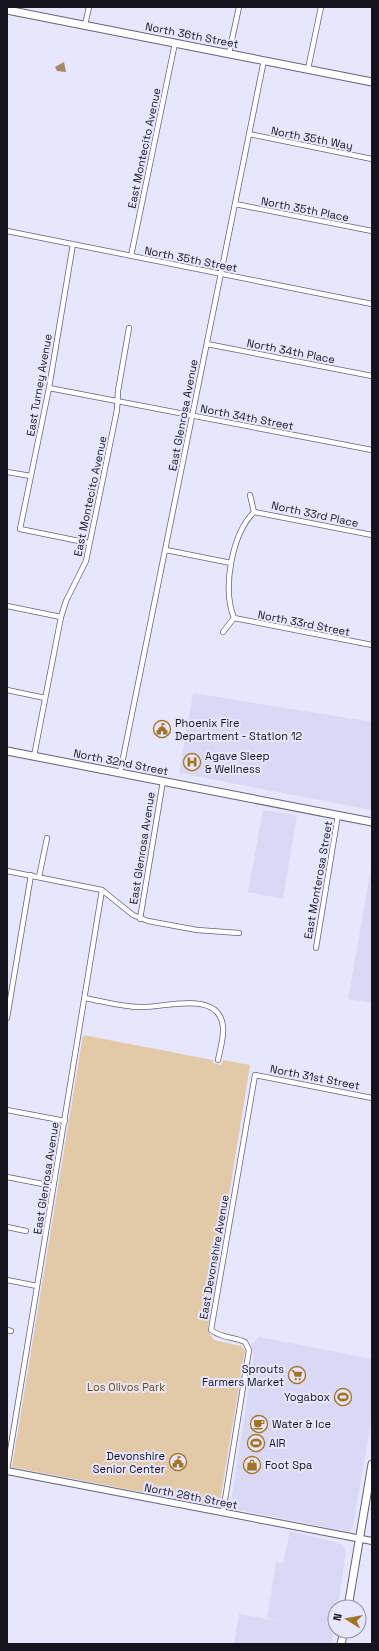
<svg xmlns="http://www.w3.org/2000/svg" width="379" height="1651" viewBox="0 0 379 1651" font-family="'Space Grotesk',sans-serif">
<rect width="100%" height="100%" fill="#e8e6fe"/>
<path fill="#dad8f5" d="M193,693L372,722V810L179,773Z
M263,810L297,815L283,899L248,892Z
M372,863V1003L348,999Z
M259,1337L372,1359V1416L353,1527L349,1532L230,1508L254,1356L251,1344Z
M290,1531L342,1544L346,1551L338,1607H335L332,1644H234L239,1614L283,1622L267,1618L276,1562L283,1563Z"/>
<path fill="#e2caa9" d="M83,1035L213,1060V1063L221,1065L223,1060L250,1065L208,1326L209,1333L214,1340L241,1346L245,1350L219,1507L12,1467Z"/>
<path fill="#a48a64" d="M64,62L66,72L57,71L55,67Z"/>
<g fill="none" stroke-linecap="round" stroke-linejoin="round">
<g stroke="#64627b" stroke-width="6">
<path id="minor" d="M85,25L89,7
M229,53L239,7
M308,69L321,7
M249,134L372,159
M235,204L372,231
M7,231L372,304
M73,244L49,388L20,529L89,543
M131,256L175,43
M207,344L372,376
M49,388L372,450
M7,472L31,476
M250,495L254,512
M372,535L254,512C232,534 222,588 234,618L372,645
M166,550L231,563
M7,606L61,617
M223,632L234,618
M7,690L45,698
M34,756L61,617L66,601L86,561L117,410L118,391L129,328
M120,773L264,60
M7,871L102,890L133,915L148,921L197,930L239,933
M39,877L47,838
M140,919L163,781
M316,948L338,815
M84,998C103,1001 124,1008 144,1007C166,1007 220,990 223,1027C224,1038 220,1050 218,1060
M7,1018L31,875
M7,1110L65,1121
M7,1177L53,1186
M7,1227L26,1231
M7,1280L37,1286
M7,1330L11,1331
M7,1470L102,890
M223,1512L249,1350L245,1342C234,1337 221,1338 211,1330L255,1075L372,1098"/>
</g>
<g stroke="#64627b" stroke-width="8">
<path id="tertiary" d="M7,1471L372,1541"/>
</g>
<g stroke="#64627b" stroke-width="9">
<path id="secondary" d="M7,10L372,82
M7,751L372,822
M348,1607L372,1464
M341,1644L344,1631"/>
</g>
<use href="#minor" stroke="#fff" stroke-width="4.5"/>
<use href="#tertiary" stroke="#fff" stroke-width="6"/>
<use href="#secondary" stroke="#fff" stroke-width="7"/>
</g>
<defs>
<g id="civic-ring" transform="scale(0.9)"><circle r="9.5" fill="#e8e6fe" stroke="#a27426" stroke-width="1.5"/><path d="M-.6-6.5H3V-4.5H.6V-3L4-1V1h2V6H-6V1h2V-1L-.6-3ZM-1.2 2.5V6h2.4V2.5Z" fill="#a27426"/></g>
<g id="hospital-ring" transform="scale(0.9)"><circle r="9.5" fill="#e8e6fe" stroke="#a27426" stroke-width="1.5"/><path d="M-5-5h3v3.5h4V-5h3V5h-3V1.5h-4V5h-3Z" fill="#a27426"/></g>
<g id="supermarket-ring" transform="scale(0.9)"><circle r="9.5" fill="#e8e6fe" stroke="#a27426" stroke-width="1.5"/><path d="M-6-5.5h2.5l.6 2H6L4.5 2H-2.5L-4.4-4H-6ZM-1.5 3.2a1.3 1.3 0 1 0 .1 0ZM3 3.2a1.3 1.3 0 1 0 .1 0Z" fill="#a27426"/></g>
<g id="stadium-ring" transform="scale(0.9)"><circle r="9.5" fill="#e8e6fe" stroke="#a27426" stroke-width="1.5"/><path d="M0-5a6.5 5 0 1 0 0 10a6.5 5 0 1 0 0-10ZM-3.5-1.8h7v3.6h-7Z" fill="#a27426"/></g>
<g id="cafe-ring" transform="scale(0.9)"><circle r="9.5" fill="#e8e6fe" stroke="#a27426" stroke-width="1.5"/><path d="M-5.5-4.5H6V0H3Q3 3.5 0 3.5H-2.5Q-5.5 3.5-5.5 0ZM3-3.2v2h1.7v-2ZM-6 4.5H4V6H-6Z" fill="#a27426"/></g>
<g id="shop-ring" transform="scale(0.9)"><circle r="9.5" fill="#e8e6fe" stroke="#a27426" stroke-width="1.5"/><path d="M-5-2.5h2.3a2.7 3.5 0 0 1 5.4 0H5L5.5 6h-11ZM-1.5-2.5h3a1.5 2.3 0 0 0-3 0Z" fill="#a27426"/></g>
</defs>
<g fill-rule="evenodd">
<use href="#civic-ring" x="162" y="729"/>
<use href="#hospital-ring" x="192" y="762"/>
<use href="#supermarket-ring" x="297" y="1375"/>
<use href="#stadium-ring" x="343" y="1397"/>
<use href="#cafe-ring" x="259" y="1424"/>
<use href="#stadium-ring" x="256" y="1443"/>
<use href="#civic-ring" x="178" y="1462"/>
<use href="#shop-ring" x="252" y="1465"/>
</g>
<g text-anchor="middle" stroke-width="4" stroke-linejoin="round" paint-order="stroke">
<g font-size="11" fill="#15141e" stroke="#e8e6fe">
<text transform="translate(192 35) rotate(11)" y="4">North 36th Street</text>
<text transform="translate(312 138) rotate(11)" y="4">North 35th Way</text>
<text transform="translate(144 148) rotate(-78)" y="4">East Montecito Avenue</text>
<text transform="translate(305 209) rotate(11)" y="4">North 35th Place</text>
<text transform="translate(191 259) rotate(11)" y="4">North 35th Street</text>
<text transform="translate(291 351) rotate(11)" y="4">North 34th Place</text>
<text transform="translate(39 385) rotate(-80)" y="4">East Turney Avenue</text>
<text transform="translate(183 415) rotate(-79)" y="4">East Glenrosa Avenue</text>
<text transform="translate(247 417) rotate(11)" y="4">North 34th Street</text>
<text transform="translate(90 496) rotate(-78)" y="4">East Montecito Avenue</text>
<text transform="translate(315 514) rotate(12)" y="4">North 33rd Place</text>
<text transform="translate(304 623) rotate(11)" y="4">North 33rd Street</text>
<text transform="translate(121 762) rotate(11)" y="4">North 32nd Street</text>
<text transform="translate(142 848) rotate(-81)" y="4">East Glenrosa Avenue</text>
<text transform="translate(318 880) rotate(-80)" y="4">East Monterosa Street</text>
<text transform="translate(315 1077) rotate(11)" y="4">North 31st Street</text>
<text transform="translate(46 1178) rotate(-81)" y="4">East Glenrosa Avenue</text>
<text transform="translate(214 1257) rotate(-80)" y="4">East Devonshire Avenue</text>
<text transform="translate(191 1496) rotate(11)" y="4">North 28th Street</text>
</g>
<g font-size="11" fill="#15141e" stroke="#e8e6fe" text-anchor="start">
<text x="175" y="727">Phoenix Fire<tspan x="175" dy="13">Department - Station 12</tspan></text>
<text x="205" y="760">Agave Sleep<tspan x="205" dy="13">&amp; Wellness</tspan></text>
<text x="284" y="1373" text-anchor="end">Sprouts<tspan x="284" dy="13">Farmers Market</tspan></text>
<text x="330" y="1401" text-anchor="end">Yogabox</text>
<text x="272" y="1428">Water &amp; Ice</text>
<text x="269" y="1447">AIR</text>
<text x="165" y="1460" text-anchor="end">Devonshire<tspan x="165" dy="13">Senior Center</tspan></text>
<text x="265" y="1469">Foot Spa</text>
</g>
<g font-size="11" fill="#6d4900" stroke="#e8e6fe">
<text x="126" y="1391">Los Olivos Park</text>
</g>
</g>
<rect width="379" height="1651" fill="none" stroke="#15141e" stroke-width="16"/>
<g transform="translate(347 1619) rotate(281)"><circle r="19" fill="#e8e6fe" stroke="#9492a4"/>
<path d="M0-3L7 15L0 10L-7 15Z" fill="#a27426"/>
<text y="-6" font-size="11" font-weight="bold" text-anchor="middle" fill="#15141e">N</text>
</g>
</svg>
